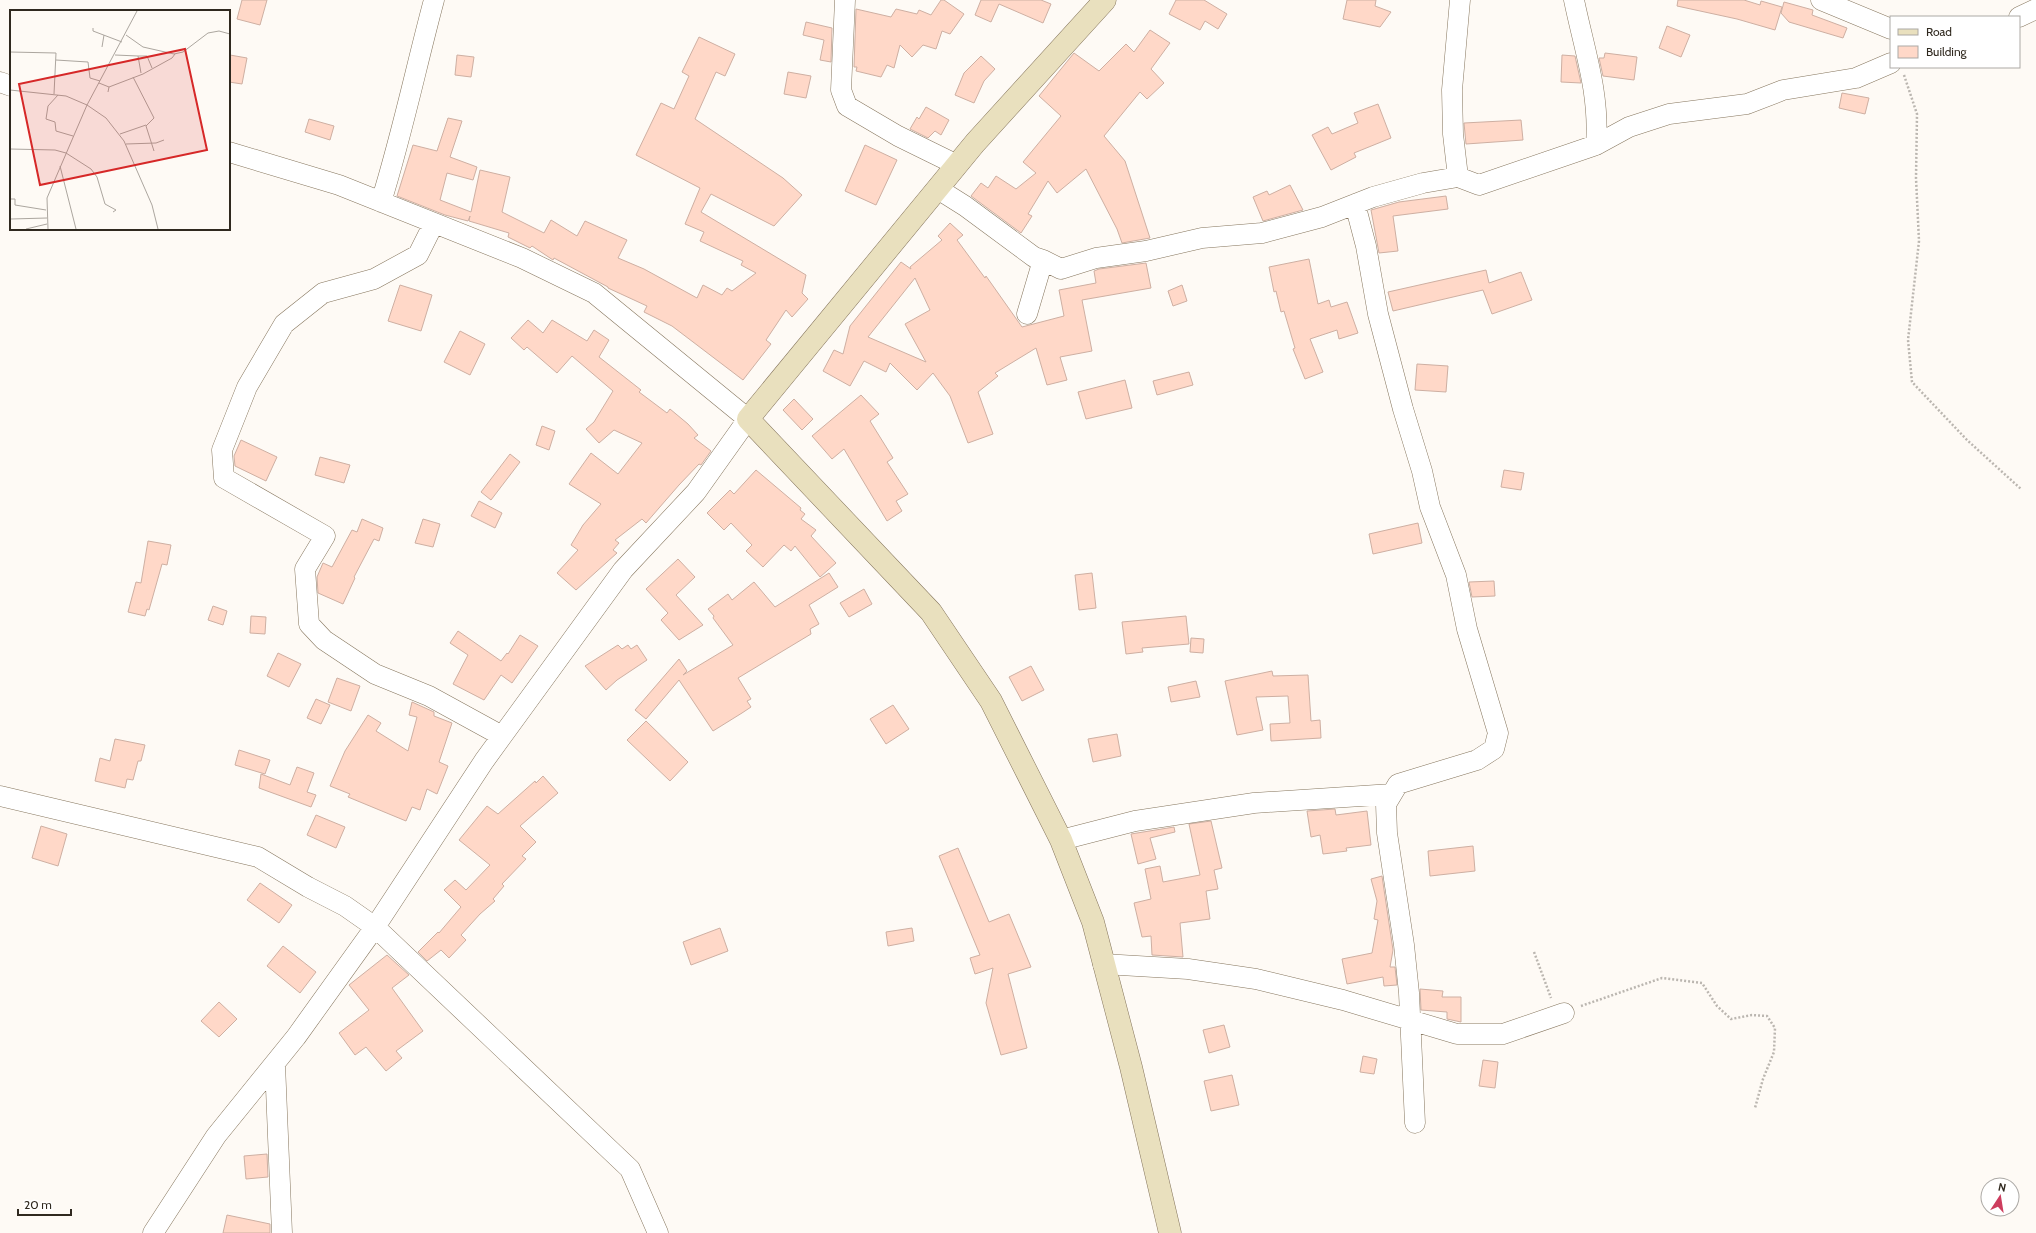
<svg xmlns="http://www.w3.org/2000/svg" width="2036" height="1233" viewBox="0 0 2036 1233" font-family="Cabin,sans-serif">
<rect width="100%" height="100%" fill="#fefaf5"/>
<path fill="#ffd8c8" stroke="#ceafa2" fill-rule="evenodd" d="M242,0H267L260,25L237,19Z
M941,0H944L964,14L950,34L942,31L936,49L923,45L912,57L900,45L894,68L887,65L881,77L856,71L857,67H854L856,9L891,17L896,9L917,14L919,10L931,15Z
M981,0H1041L1051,4L1043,23L999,4L991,22L975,15Z
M1176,0H1204L1227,14L1218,29L1205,21L1200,30L1169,14Z
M1347,0H1376L1375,6L1391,12L1380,27L1343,19Z
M1678,0H1744L1760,5L1761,1L1782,7L1775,30L1737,19L1677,6Z
M1784,2L1813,10L1812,15L1847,28L1843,38L1789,22L1781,13Z
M806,22L832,28L831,62L820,60L824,40L803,35Z
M1667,26L1690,35L1681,57L1659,48Z
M1150,30L1170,43L1151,69L1164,83L1147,99L1140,92L1104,136L1125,161L1150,238L1122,243L1117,229L1086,169L1057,193L1048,181L1028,214L1032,216L1021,233L971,196L981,183L988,188L996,176L1016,189L1036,173L1023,162L1061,116L1039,96L1074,53L1099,71L1126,44L1134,52Z
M699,37L735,54L725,76L716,72L695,119L783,178L802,195L774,226L711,194L701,212L806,275L802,293L808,299L792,317L786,310L766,340L771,344L743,380L672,326L644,312L647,306L608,288V287L554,258L553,260L532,246L530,248L508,237L509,233L469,221L470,216L468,221L445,215L397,196L413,145L437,151L448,118L462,121L450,157L477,167L473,180L447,173L440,200L471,212L480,170L510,177L502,212L544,233L551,220L577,236L585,221L627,240L618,258L644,269L697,298L703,285L722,295L727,288L732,291L756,273L741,265L743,261L700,241L704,232L685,224L700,188L636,155L661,103L674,109L689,76L682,72Z
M1605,53L1637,57L1634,80L1603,76L1599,58H1604Z
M230,55L247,58L242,84L229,82Z
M457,55L474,57L471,77L455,75Z
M1562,55L1575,56L1581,83L1561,82Z
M981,56L995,69L984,81L974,103L955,95L964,73Z
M788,72L811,76L806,98L784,94Z
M1842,93L1869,98L1865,114L1839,108Z
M1378,104L1391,138L1354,153L1356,157L1331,170L1312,135L1328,127L1332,134L1358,123L1354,113Z
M926,107L949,120L941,135L935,131L928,138L910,129L917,117L919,119Z
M309,119L334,126L330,140L305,132Z
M1521,120L1523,140L1466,144L1464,123Z
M865,145L897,160L876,205L845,191Z
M1290,185L1303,210L1263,221L1253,197L1267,191L1269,195Z
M1446,196L1448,209L1393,216L1398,251L1379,253L1371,210L1399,202Z
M950,223L963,235L957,240L985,278L986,276L1022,327L1064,316L1059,290L1096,283L1094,271L1099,269L1146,263L1151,288L1082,300L1092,351L1060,357L1067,380L1047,385L1036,348L995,373L998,376L978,392L993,434L968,443L950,396L933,373L917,390L890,363L886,372L864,361L850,386L823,371L834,350L843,354L850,326L901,262L911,269L910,267L942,240L938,236ZM915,278L930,310L905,324L926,362L868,337Z
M1309,259L1318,304L1329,300L1331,307L1347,302L1358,333L1339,339L1337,330L1310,339L1323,372L1305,379L1293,349L1295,348L1284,311L1281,312L1276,291L1274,292L1269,267Z
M1486,270L1489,283L1521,272L1532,300L1492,314L1483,290L1393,311L1388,292Z
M400,285L432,295L421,331L388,321Z
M1182,285L1187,301L1173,306L1168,291Z
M528,320L543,333L552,320L587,341L594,330L609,340L599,357L641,390L639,392L667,413L670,409L688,424L698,435L694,438L711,451L701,465L699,464L679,485L646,523L642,519L615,540L619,543L613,550L617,553L576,590L557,573L578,550L571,545L583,525L601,504L569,484L591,453L618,474L642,443L614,430L599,443L586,429L594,422L613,391L572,356L557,373L527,347L524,350L511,338Z
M460,331L485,344L470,375L444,362Z
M1417,364L1448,366L1446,392L1415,390Z
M1189,372L1193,385L1157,395L1153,381Z
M1125,380L1132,408L1086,419L1078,392Z
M861,395L879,414L870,421L893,458L887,462L908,494L896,501L902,511L887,521L844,449L832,459L812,436Z
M794,399L813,419L802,430L783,410Z
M542,426L555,431L549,450L536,445Z
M241,440L277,457L266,481L235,466L234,456Z
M510,454L520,462L491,500L481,492Z
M320,457L350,465L344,483L315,475Z
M756,470L801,508L800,510L805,514L801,519L816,530L811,536L836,563L820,577L795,546L791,551L784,545L763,567L746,551L752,545L731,523L724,530L707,513L730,490L734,494Z
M1504,470L1524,473L1521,490L1501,487Z
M479,501L502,513L495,528L471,516Z
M362,519L383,528L379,541L374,539L354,577L355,578L343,604L318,593L317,577L323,563L332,567L352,530L357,532Z
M423,519L440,524L433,547L415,543Z
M1418,523L1422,543L1373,554L1369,534Z
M148,541L171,545L167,565L162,564L149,610L147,609L145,616L128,612L136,582L141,583Z
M678,559L695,577L676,595L703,625L679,640L661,620L668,613L646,589Z
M829,573L838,587L809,605L819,624L810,629L811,634L738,678L751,699L747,701L751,707L742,713L713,731L679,680L646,719L635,710L679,659L687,671L683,675L733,645L713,618L714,616L708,609L728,594L732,600L754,582L775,607Z
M1092,573L1096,608L1079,610L1075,575Z
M1494,581L1495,596L1472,597L1469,582Z
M864,589L872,604L849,617L840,603Z
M213,606L227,611L223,625L208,620Z
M251,616L266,617L265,634L250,633Z
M1186,616L1189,644L1142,648L1143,652L1126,654L1122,622Z
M458,631L501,661L507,653L508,654L520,635L538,646L512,683L501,675L484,700L453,684L468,655L450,643Z
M1191,638L1204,639L1203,653L1190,652Z
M618,645L622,649L628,645L631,649L637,645L647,660L617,680L606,690L585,666Z
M278,653L301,664L289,687L267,676Z
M1031,666L1044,690L1022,701L1009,677Z
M1272,671L1273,676L1308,675L1311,721L1320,720L1321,738L1271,741L1270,724L1290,723L1288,696L1256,697L1263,730L1237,735L1225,681Z
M337,678L360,686L351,711L328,702Z
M1196,681L1200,697L1171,702L1168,687Z
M316,699L330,705L321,724L307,718Z
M412,702L434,712V716L452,723L439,762L448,766L437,794L427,789L420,810L412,807L406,821L348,797L350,794L330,786L345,751L368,715L381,723L376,731L408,751L417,717L409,715Z
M893,705L909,729L886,744L870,719Z
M646,721L688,762L670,781L627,740Z
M1117,734L1121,756L1093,762L1088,739Z
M115,739L145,745L141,761H138L133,780L127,779L125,788L95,781L100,758L110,761Z
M239,750L270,760L265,774L235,765Z
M297,767L314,773L307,792L316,795L311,807L259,788L261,774L290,785Z
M543,776L558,793L520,826L536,842L522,856L526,859L502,884L504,886L493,899L495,901L480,914L461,935L466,940L449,958L441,950L427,961L418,952L438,932L439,933L461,907L444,890L455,880L466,890L490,865L459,840L487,806L498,814L535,781L536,783Z
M1335,809L1336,815L1367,811L1371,845L1346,848L1347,851L1323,854L1320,835L1311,837L1307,811Z
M316,815L345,827L336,848L307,835Z
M1211,821L1222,868L1214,870L1218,889L1206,891L1210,919L1180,923L1183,957L1152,955L1151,936L1142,937L1134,903L1151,899L1145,869L1160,866L1163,882L1200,875L1189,824Z
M41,826L67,834L58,866L32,858Z
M1174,827L1175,832L1150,838L1156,859L1138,864L1131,834Z
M1473,846L1475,871L1430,876L1428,851Z
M958,848L989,922L1009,914L1031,967L1008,974L1027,1048L1001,1055L986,1003L993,968L975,974L970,958L980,955L939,856Z
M1382,876L1393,950L1390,967H1395L1397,985L1384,986L1383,977L1347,984L1342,959L1372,953L1378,920L1374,919L1377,901L1371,879Z
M260,883L292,905L279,923L247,900Z
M720,928L728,951L691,965L683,942Z
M912,928L914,941L888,946L886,932Z
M283,946L316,972L300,993L267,966Z
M387,955L409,975L392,988L423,1031L396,1051L402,1058L386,1071L366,1047L355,1055L339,1033L369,1010L349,985Z
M1420,989L1443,991L1442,997H1461V1022L1447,1019V1012L1421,1010Z
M219,1002L237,1019L219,1037L201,1021Z
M1224,1025L1230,1047L1209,1053L1203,1030Z
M1363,1056L1377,1059L1374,1074L1360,1072Z
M1483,1060L1498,1062L1495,1088L1479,1086Z
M1232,1075L1239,1105L1211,1111L1204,1081Z
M267,1154L268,1177L246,1179L244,1156Z
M227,1215L270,1224V1233H223Z"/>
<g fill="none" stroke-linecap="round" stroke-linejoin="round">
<g stroke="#86765e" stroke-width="21">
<path id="street" d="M845,0L841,90L847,106L898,136L957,165
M1574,0C1584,49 1600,93 1596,145
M1821,0L1891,29
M2019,17L2036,9
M0,82L11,86
M1458,177L1453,134L1452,90L1460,0
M938,189L965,206L1034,257L1043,260L1027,314
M381,202C402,135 416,67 434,0
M1355,204L1366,246L1378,314L1403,409L1422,471L1430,507L1456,575L1467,629L1498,733L1494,749L1477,760L1398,784L1386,804L1387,833L1404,945L1409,993L1415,1123
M434,223L418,255L374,279L323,293L284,324L247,387L222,450L224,478L325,536L305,569L309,624L324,640L375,674L429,696L502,736
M1043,260L1061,269L1096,258L1146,251L1202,238L1262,233L1322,217L1373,197L1423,183L1458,177L1479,185L1596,145L1629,127L1669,114L1747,104L1783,90L1856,78L1891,63
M0,796L258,857L308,887L345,906L375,927L630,1169L658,1233
M1061,840L1135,821L1254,803L1392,794
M1103,964L1188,969L1256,979L1343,1000L1457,1034H1503L1564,1013
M275,1064L282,1233
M153,1233L216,1136L296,1037L375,927L484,761L623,570L696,492L748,419L594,293L522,258L339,185L229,152"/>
</g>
<g stroke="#86765e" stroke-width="23">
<path id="secondary" d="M1105,0L975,143L748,419L931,612L991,701L1061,840L1093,922L1131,1067L1170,1233"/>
</g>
<path stroke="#bbb6b0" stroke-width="2.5" stroke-dasharray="2 2" stroke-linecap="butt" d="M1904,75L1917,114L1916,178L1919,241L1908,340L1912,382L1967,440L2021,489
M1534,952L1551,998
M1581,1006L1662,978L1702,983L1717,1006L1731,1019L1752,1015L1767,1016L1775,1028L1774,1052L1763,1079L1755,1108"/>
<use href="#street" stroke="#fff" stroke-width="20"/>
<use href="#secondary" stroke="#e9e0be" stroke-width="22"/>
</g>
<g transform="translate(10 10)">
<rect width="220" height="220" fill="#fefaf5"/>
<path fill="none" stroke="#aca69f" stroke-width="1" d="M127,1L77,95L96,108L114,131L142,195L148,219M83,18V21L112,32M116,25L133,37L164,44L173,42L198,23L209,21L220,24M92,37L94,25M0,42L46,43L44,84M105,45L128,46L131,63M128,46H137L142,58M46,50L78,52L80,68L90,71M123,67L144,108L136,116L144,141M89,73L99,77L98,82M99,77L133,64L162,48L165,44M0,80L56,86L77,95L37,188L38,219M48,85L38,96L36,109L45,112L46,121L63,126M110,124L136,115M116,134L146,133L154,130M0,139L45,140L56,143L81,159L87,167L95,194L106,200L103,202M50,156L66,219M0,189H5V195L36,200M1,209L37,208M16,219L37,214"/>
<path fill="#d62828" fill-opacity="0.15" stroke="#d62828" stroke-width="2" d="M175,39L197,140L30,175L9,74Z"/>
<rect width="220" height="220" fill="none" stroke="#30291f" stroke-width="2"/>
</g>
<rect x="1890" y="16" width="130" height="52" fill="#ffffff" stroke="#aca9a5"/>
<rect x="1898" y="29" width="20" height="6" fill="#e9e0be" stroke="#aca9a5"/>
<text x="1926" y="36" font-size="12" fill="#30291f">Road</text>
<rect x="1898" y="46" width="20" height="12" fill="#ffd8c8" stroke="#aca9a5"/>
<text x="1926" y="56" font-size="12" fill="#30291f">Building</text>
<g transform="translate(2000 1197) rotate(12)"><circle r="19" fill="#ffffff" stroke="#aca9a5"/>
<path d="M0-3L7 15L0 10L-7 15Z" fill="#cd3d5e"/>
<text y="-6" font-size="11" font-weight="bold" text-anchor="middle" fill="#30291f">N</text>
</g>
<path d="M18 1209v6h53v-6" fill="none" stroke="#30291f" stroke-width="2"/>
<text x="24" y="1209" font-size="12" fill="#30291f" stroke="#ffffff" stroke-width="3" paint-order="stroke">20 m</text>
</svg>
